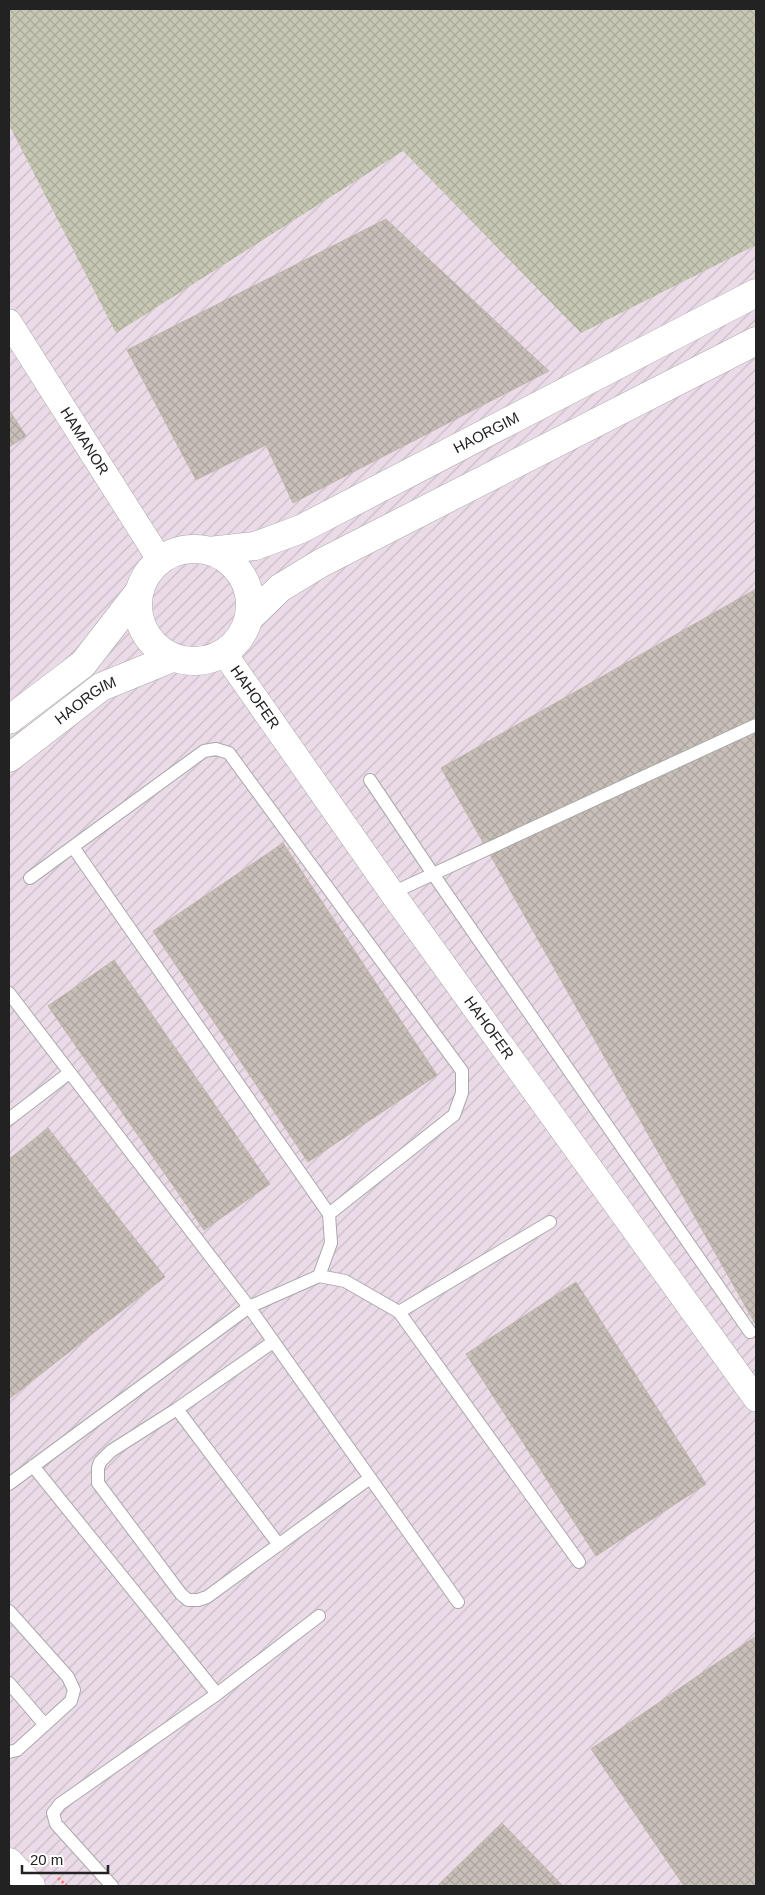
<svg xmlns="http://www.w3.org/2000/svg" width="765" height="1895" viewBox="0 0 765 1895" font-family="Helvetica,sans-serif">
<defs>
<pattern id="industrial-furrows" width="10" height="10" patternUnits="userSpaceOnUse" patternTransform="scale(1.25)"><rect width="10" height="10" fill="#ebdbe8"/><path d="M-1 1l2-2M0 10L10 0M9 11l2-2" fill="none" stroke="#c9bcc7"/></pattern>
<pattern id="construction-cross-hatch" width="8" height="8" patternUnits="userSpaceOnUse" patternTransform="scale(1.25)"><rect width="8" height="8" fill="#c7c7b4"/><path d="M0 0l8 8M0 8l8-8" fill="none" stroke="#abab9a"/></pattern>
<pattern id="building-cross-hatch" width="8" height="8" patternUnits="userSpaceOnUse" patternTransform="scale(1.25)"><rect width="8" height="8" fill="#c7bfb8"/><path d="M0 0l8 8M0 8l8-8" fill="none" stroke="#aba49e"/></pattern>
</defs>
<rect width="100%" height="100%" fill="#f2efe9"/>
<path fill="url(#industrial-furrows)" d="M9,9H756V1886H9Z"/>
<path fill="url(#construction-cross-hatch)" d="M9,9H756V245L581,333L403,151L116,333L9,125Z"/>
<path fill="url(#building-cross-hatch)" stroke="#c4b6ab" d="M386,219L549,371L293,503L266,445L196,480L127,350Z
M9,410L26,436L9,447Z
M756,589V1325L441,768Z
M283,843L437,1075L308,1162L153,931Z
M114,960L270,1184L204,1230L48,1006Z
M48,1128L165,1277L9,1399V1159Z
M576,1282L706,1484L596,1556L466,1354Z
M756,1636V1886H684L591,1749Z
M502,1823L563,1886H437Z"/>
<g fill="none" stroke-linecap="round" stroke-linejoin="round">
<g stroke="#a9a9a9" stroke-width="14">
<path id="service" d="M370,780L433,874L750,1332
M30,878L204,751L216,749L229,753L462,1071V1093L454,1115L329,1214
M392,893L756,725
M9,993L249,1307L458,1602
M9,1119L69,1073
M319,1276L345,1281L399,1312L579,1562
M399,1312L550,1222
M273,1342L177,1409L111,1451L100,1462L98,1468V1483L181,1594L188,1600H198L207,1597L370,1478
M177,1409L279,1545
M33,1466L217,1694L319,1616
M9,1484L249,1307L319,1276L331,1243L329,1214L73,847
M9,1611L68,1677L74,1690L71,1701L17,1750L9,1752
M9,1683L45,1725
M112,1886L56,1824L53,1813L60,1804L217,1694"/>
</g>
<g stroke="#a9a9a9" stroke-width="26">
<g id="minor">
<path id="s1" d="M9,322L160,560"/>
<path id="s2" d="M224,653L392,893L756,1399"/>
</g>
</g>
<g stroke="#a9a9a9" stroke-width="29">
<g id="tertiary">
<circle cx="194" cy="605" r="56"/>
<path id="s3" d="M209,551L255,546L301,529L756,293"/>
<path d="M249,618L280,588L321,563L756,341"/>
<path d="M9,720L83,664L138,593"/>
<path id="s4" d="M9,758L101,687L172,658"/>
<path d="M9,1862L31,1886"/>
</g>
</g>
<path stroke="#fa8072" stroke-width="3" stroke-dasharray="2.5 2.5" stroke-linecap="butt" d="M58,1878L67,1886"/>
<use href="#service" stroke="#fff" stroke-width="12"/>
<use href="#minor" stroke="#fff" stroke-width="25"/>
<use href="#tertiary" stroke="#fff" stroke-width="28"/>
</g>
<g text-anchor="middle" stroke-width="4" stroke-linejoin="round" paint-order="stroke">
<g font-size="15" fill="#222" stroke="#fff">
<text dy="5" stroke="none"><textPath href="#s3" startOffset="304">HAORGIM</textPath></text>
<text dy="5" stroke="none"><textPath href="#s1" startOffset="141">HAMANOR</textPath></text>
<text dy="5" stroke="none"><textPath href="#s2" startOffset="54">HAHOFER</textPath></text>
<text dy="5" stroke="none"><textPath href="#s4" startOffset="96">HAORGIM</textPath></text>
<text dy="5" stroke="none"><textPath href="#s2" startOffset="459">HAHOFER</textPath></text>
</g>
</g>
<rect width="765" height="1895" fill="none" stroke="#222222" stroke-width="20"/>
<path d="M22 1865v8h86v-8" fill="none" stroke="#222222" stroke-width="2.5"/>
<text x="30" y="1865" font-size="15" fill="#222222" stroke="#ffffff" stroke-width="4" paint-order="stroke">20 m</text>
</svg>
